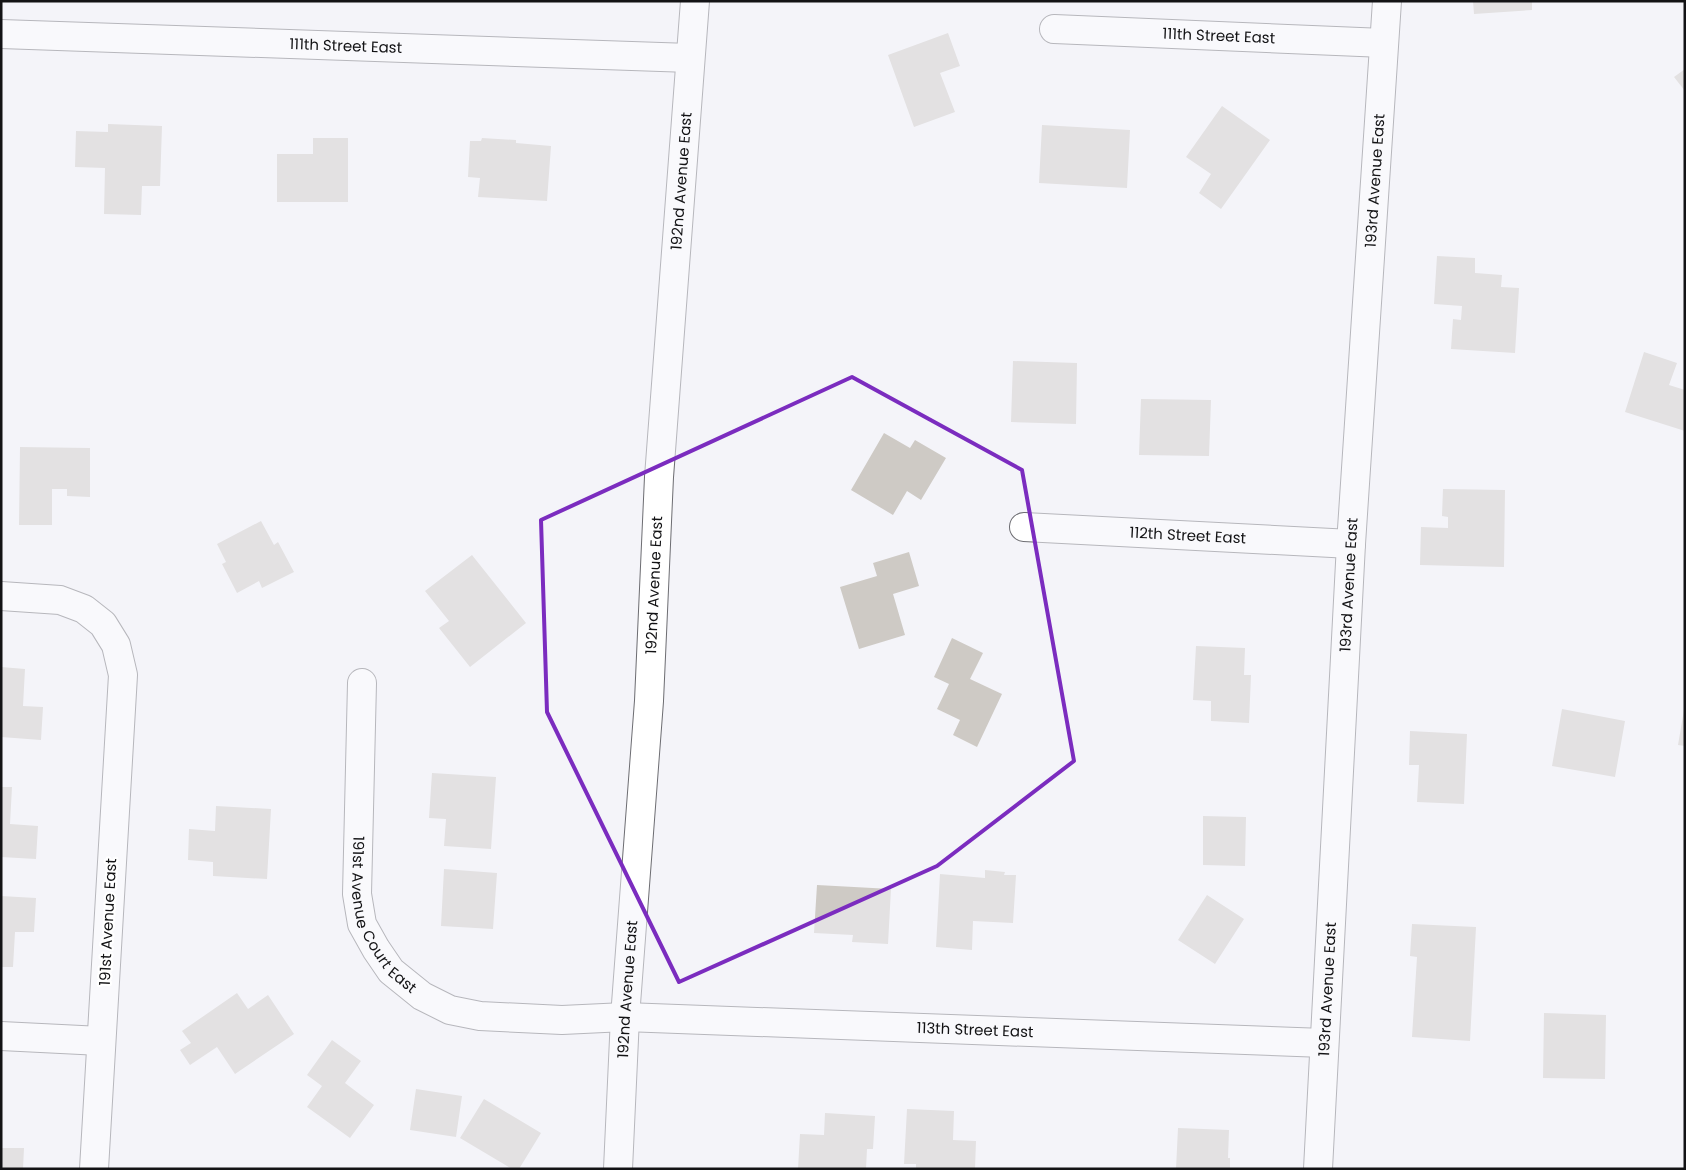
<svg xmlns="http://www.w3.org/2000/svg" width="1686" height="1170" viewBox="0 0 1686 1170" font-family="Poppins,sans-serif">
<rect width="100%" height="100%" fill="#f4f4f9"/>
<path fill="#cecac5" d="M1473,1H1532V10L1474,14Z
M948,33L960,66L940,73L955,112L914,127L888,55Z
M1685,69V91L1674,77Z
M1222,106L1270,140L1221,209L1199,193L1211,174L1186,157Z
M108,124L162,126L160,186H142L141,215L104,214L105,168L75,167L76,131L108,132Z
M1042,125L1130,130L1127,188L1039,183Z
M313,138H348V202H277V154H313Z
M482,138L516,140V143L551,146L547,201L478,197L480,178L468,177L470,141H481Z
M1437,256L1475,258V273L1502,275L1501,287L1519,288L1515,353L1451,349L1453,319L1461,320L1462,306L1434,304Z
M1644,352L1677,363L1669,385L1685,390V431L1625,412Z
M1013,361L1077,363L1076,424L1011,422Z
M1141,399L1211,400L1209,456L1139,455Z
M884,433L910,448L915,440L946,458L921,500L907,491L893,515L851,490Z
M20,447L90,448V497L67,496V489H52V525H19Z
M1443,489L1505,490L1504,567L1420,565L1421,527L1448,528V517L1442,516Z
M261,521L274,545L278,542L294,572L262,588L259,581L237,593L222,564L226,562L217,544Z
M909,552L919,586L893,594L905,635L859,649L840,587L877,576L873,563Z
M472,555L526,623L470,667L439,628L449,621L425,591Z
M952,638L983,653L970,679L1002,694L977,747L953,735L960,720L937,709L949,684L934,677Z
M1196,646L1245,648L1244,675H1251L1249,723L1211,721V701L1193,700Z
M1,667L25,669L23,706L43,707L41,740L1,737Z
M1562,709L1625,721L1615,777L1552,766Z
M1684,710H1685V746L1678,745Z
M1410,731L1467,734L1464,804L1417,802L1419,765H1409Z
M432,773L496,777L491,849L444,846L446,819L429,818Z
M1,787H12L10,824L38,826L36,859L1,857Z
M216,806L271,809L267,879L213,876V862L188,860L189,829L215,831Z
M1203,816L1246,817L1245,866L1203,865Z
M444,869L497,873L493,929L441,926Z
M985,870L1005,872L1004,875H1016L1013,923L973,921L972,950L936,947L940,874L985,878Z
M817,885L891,889L888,944L852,942L853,935L814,933Z
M1207,895L1244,919L1215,964L1178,940Z
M1,896L36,898L34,932H15L13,967H1Z
M1412,924L1476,927L1470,1041L1412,1037L1417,957L1410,956Z
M237,993L248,1009L268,995L294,1034L235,1074L217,1047L190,1065L180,1050L191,1043L182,1031Z
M1544,1013L1606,1015L1605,1079L1543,1078Z
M332,1040L361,1061L345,1083L374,1105L350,1138L307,1107L322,1086L307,1075Z
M416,1089L462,1096L456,1137L410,1130Z
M484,1099L541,1133L519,1169H512L460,1138Z
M907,1109L954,1111L953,1140L976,1141L975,1169H916V1164H904Z
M825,1113L875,1116L873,1149H867L866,1169H798L800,1134L824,1135Z
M1178,1128L1229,1130L1228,1158H1230V1169H1176Z
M1,1148H24L23,1169H1Z"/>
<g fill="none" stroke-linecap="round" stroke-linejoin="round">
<g stroke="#6d6d72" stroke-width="30">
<g id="minor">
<path id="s1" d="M1054,29L1384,43"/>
<path id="s2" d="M1,34L690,58"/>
<path id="s3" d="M1024,527L1351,544"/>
<path d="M1,596L60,600L84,609L103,624L116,645L123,675L94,1169"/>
<path id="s4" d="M362,683L357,894L362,924L376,949L391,971L422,996L450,1010L480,1016L562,1020L625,1017L1324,1043"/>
<path d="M1,1036L101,1041"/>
<path id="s5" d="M1318,1169L1351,544L1387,1"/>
</g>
</g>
<g stroke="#6d6d72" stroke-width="30">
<g id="tertiary">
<path id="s6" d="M618,1169L625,1017L649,701L659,477L695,1"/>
</g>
</g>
<use href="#minor" stroke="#fff" stroke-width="28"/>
<use href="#tertiary" stroke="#fff" stroke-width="28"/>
</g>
<path d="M0 0H1686V1170H0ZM852,377L1022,470L1074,761L937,866L679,982L547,712L541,520Z" fill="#f4f4f9" fill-opacity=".55" fill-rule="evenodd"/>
<path fill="none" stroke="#7b2cbf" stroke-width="4" stroke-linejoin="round" d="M852,377L1022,470L1074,761L937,866L679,982L547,712L541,520Z"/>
<g text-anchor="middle" stroke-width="4.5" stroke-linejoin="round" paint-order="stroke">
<g font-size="15" fill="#131315" stroke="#fff">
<text dy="5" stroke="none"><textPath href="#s1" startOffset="165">111th Street East</textPath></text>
<text dy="5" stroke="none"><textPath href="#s2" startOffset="345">111th Street East</textPath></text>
<text dy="5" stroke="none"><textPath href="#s6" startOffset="990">192nd Avenue East</textPath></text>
<text dy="5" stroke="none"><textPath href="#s5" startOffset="990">193rd Avenue East</textPath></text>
<text dy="5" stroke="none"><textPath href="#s3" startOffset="164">112th Street East</textPath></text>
<text dy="5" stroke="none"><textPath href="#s6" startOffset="585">192nd Avenue East</textPath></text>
<text dy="5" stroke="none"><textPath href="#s5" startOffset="585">193rd Avenue East</textPath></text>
<text dy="5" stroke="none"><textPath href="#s4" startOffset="240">191st Avenue Court East</textPath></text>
<text transform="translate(108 922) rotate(-87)" y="5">191st Avenue East</text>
<text dy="5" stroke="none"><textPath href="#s6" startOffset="180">192nd Avenue East</textPath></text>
<text dy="5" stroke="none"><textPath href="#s5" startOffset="180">193rd Avenue East</textPath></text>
<text dy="5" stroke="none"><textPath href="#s4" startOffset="894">113th Street East</textPath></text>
</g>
</g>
<rect width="1686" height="1170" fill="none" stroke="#131315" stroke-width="5"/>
</svg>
